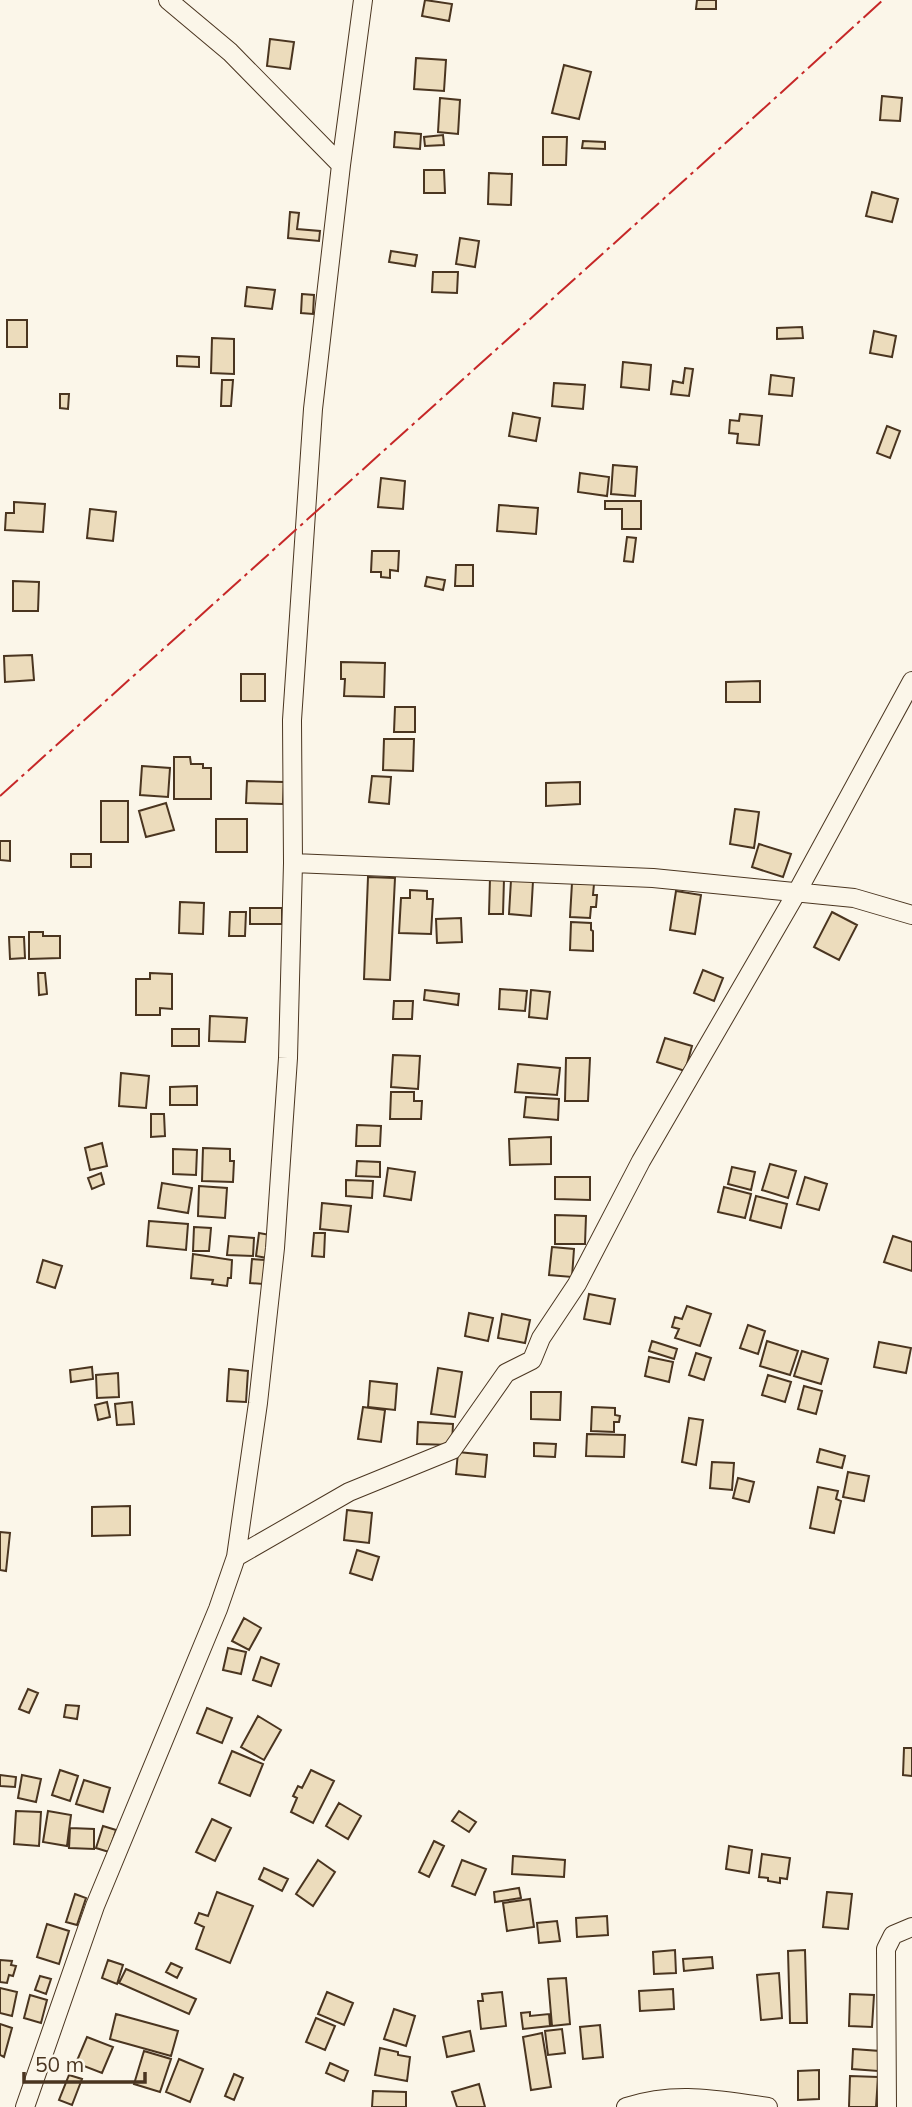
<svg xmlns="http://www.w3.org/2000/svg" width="912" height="2107" viewBox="0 0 912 2107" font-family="Mulish,sans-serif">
<rect width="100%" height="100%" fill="#fbf6e9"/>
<path fill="#ecdcbc" stroke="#4a3520" stroke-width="2" d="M425,0L452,4L449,21L422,16Z
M697,0H716V9H696Z
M270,39L294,42L290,69L267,66Z
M416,58L446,60L444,91L414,89Z
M564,65L591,72L579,119L552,113Z
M882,96L902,98L900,121L880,120Z
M440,98L460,100L458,134L438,132Z
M395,132L421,134L420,149L394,147Z
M443,135L444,145L425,146L424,137Z
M543,137H567L566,165H543Z
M583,141L605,142V149L582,148Z
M424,170H444L445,193H424Z
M489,173L512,174L511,205L488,204Z
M872,192L898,199L892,222L866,216Z
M290,212L299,213L297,229L320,231L319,241L288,238Z
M460,238L479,241L475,267L456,264Z
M391,251L417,255L415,266L389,262Z
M433,272H458L457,293L432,292Z
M247,287L275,290L272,309L245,306Z
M302,294L314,295L313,314L301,313Z
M7,320H27V347H7Z
M802,327L803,338L777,339V328Z
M874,331L896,336L892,357L870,353Z
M212,338L234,339V374L211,373Z
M177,356L199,357V367L177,366Z
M623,362L651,365L649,390L621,387Z
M685,368L693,369L689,396L671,394L673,381L683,383Z
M771,375L794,378L792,396L769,394Z
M222,380H233L231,406H221Z
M554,383L585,385L583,409L552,406Z
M60,394H69L68,409L60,408Z
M513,413L540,418L536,441L509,436Z
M740,414L762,416L759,445L737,443L738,434L729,433L730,420L739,421Z
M887,426L900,431L890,458L877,453Z
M613,465L637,467L635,496L611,494Z
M580,473L609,477L607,496L578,492Z
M381,478L405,481L403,509L378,507Z
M605,501H641V529H622V509H605Z
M14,502L45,504L43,532L5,530L6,513H14Z
M499,505L538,508L536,534L497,531Z
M90,509L116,512L113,541L87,538Z
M627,537L636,538L633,562L624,561Z
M372,551H399L398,571L390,570V578L381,577V572H371Z
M456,565H473V586H455Z
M427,577L445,580L443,590L425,586Z
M13,581L39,582L38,611H13Z
M32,655L34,680L5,682L4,656Z
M341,662L385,663L384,697L344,696L345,679H341Z
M241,674H265V701H241Z
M760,681V702H726V682Z
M395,707H415V732H394Z
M384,739H414L413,771L383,770Z
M174,757H190L191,764H203V768H211V799H174Z
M142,766L170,768L168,797L140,795Z
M372,776L391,777L389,804L369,802Z
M247,781L284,782L283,804L246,803Z
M580,782V804L546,806V783Z
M101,801H128V842H101Z
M166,803L174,830L146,837L139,811Z
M735,809L759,812L754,848L730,844Z
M216,819H247V852H216Z
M0,841H10V861L0,860Z
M759,844L791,854L783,877L752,867Z
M71,854H91V867H71Z
M368,877L395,878L390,980L364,979Z
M490,878L504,879L503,914H489Z
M511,880L533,881L531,916L509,914Z
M572,883L594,884L593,895H597L596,907H591L590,918L570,917Z
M410,890L427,891V899H433L431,934L399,933L401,898H410Z
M676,891L701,895L695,934L670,930Z
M180,902L204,903L203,934L179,933Z
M250,908H282V924H250Z
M230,912H246L245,936H229Z
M832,912L857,925L839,960L814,947Z
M461,918L462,942L437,943L436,919Z
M571,922L591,923V930L593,931V951L570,950Z
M29,932H43V936H60V958L29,959Z
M9,937H24L25,958L10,959Z
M703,970L723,978L714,1001L694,993Z
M38,973H45L47,994L39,995Z
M150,973L172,974V1009L160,1008V1015H136V979H150Z
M500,989L527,991L525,1011L499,1009Z
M425,990L459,994L458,1005L424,1000Z
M531,990L550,992L547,1019L529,1017Z
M394,1001H413L412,1019H393Z
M210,1016L247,1018L245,1042L209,1041Z
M172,1029H199V1046H172Z
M665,1038L692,1046L685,1071L657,1062Z
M393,1055L420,1056L418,1089L391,1087Z
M566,1058H590L588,1101H565Z
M518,1064L560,1068L557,1095L515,1092Z
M121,1073L149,1076L146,1108L119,1106Z
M197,1086V1105H170V1087Z
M391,1092H414V1101H422L421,1119H390Z
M526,1097L559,1099L558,1120L524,1117Z
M151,1114H164L165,1136L151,1137Z
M357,1125L381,1126L380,1146H356Z
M551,1137V1164L510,1165L509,1139Z
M102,1143L107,1166L90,1170L85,1148Z
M203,1148L230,1149V1161H234L233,1182L202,1181Z
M173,1149L197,1150L196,1175L173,1174Z
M357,1161L380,1162V1177L356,1176Z
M770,1164L796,1171L788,1198L762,1190Z
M732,1167L755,1172L751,1190L728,1184Z
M388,1168L415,1172L411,1200L384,1196Z
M101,1173L104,1184L92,1189L88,1178Z
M555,1177H590V1200L555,1199Z
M805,1177L827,1184L819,1210L797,1204Z
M346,1180L373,1181L372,1198L346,1196Z
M162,1183L192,1188L188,1213L158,1208Z
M199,1186L227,1188L225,1218L198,1216Z
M724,1187L751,1194L745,1218L718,1212Z
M756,1196L787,1204L781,1228L750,1220Z
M322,1203L351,1206L348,1232L320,1229Z
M555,1215L586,1216L585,1244H555Z
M149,1221L188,1224L186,1250L147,1246Z
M194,1227L211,1228L209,1251H193Z
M259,1233L270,1235L267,1258L256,1256Z
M314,1233H325L324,1257L312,1256Z
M229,1236L254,1238L253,1256L227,1255Z
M893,1236L912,1242V1271L884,1262Z
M552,1247L574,1249L572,1277L549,1275Z
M193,1254L232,1260L231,1278H228L227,1286L212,1284L213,1280L191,1278Z
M252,1259L265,1260L263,1284L250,1283Z
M43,1260L62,1266L55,1288L37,1282Z
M589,1294L615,1299L610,1324L584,1319Z
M687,1306L711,1314L700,1346L675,1338L679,1329L672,1327L675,1317L682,1319Z
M469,1313L493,1318L488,1341L465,1336Z
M502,1314L530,1320L525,1343L498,1338Z
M748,1325L765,1331L758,1354L740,1348Z
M652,1341L677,1349L674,1359L649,1351Z
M767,1341L798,1351L790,1375L760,1366Z
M879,1342L911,1348L906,1373L874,1367Z
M802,1351L828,1359L821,1384L794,1376Z
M696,1353L711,1358L704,1380L689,1375Z
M649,1357L673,1362L669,1382L645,1376Z
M92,1367L93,1379L71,1382L70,1370Z
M438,1368L462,1372L455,1417L431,1414Z
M229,1369L248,1371L246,1402L227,1401Z
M118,1373L119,1397L97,1398L96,1375Z
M768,1375L791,1382L785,1402L762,1395Z
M370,1381L397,1384L395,1410L368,1407Z
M804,1386L822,1391L816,1414L798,1409Z
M531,1392H561L560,1420L531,1419Z
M107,1402L110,1417L98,1420L95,1405Z
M132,1402L134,1424L117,1425L115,1404Z
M363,1407L385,1410L381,1442L358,1439Z
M592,1407L615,1408V1415L620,1416L619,1422H614V1432L591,1431Z
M689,1418L703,1420L696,1465L682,1462Z
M418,1422L453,1424L452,1445L417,1444Z
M587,1434L625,1435L624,1457L586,1456Z
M534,1443L556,1444L555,1457L534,1456Z
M820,1449L845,1456L842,1468L817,1462Z
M458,1452L487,1455L485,1477L456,1474Z
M712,1462L734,1463L732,1490L710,1488Z
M848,1472L869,1476L864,1501L843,1497Z
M738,1478L754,1482L749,1502L733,1498Z
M818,1487L838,1491L836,1499L841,1501L834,1533L810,1528Z
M130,1506V1535L92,1536V1507Z
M347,1510L372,1513L369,1543L344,1540Z
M0,1532L10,1533L6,1571L0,1570Z
M357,1550L379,1557L372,1580L350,1573Z
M244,1618L261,1628L249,1650L232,1641Z
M228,1648L246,1652L241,1674L223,1670Z
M261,1657L279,1664L271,1686L253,1680Z
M28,1689L38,1693L29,1713L19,1709Z
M66,1705L79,1706L77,1719L64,1717Z
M207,1708L232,1718L222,1743L197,1733Z
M258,1716L281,1730L264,1760L241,1747Z
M904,1748H912V1776L903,1775Z
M232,1751L263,1764L250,1796L219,1783Z
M60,1770L78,1776L70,1801L52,1795Z
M311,1770L334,1781L313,1823L291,1812L297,1798L293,1796L298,1786L302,1788Z
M0,1775L16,1777L15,1787L0,1786Z
M22,1775L41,1779L36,1802L18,1798Z
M84,1780L110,1788L103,1812L76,1804Z
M339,1803L361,1816L348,1839L326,1826Z
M16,1811L41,1812L39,1846L14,1844Z
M48,1811L71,1815L67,1846L43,1842Z
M459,1811L476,1822L469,1832L452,1821Z
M212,1819L231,1828L215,1861L196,1852Z
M103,1826L116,1830L109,1852L96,1848Z
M70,1828L94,1829V1849L69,1848Z
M434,1841L444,1846L429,1877L419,1872Z
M729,1846L752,1850L749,1873L726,1869Z
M762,1854L790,1858L787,1879L780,1878V1883L768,1881V1878L759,1877Z
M513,1856L565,1860L564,1877L512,1874Z
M318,1860L335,1872L313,1906L296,1894Z
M462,1860L486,1869L475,1895L452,1886Z
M264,1868L288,1879L282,1891L259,1879Z
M519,1888L521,1898L495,1902L494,1892Z
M217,1892L253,1906L230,1963L196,1949L204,1927L195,1923L199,1913L208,1916Z
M827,1892L852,1894L848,1929L823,1927Z
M75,1894L86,1898L77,1925L66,1922Z
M530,1899L534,1927L507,1931L503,1903Z
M607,1916L608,1935L577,1937L576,1918Z
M557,1921L560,1941L539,1943L537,1923Z
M47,1924L69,1931L59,1964L37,1957Z
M675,1950L676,1973L654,1974L653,1952Z
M805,1950L807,2023H790L788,1951Z
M712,1957L713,1968L684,1971L683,1959Z
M0,1960L12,1961L11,1965L16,1966L13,1976L9,1975L7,1983L0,1982Z
M108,1960L123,1965L117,1984L102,1978Z
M171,1963L182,1968L177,1978L166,1972Z
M126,1969L196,1999L189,2014L119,1983Z
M779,1973L782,2018L761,2020L757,1975Z
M40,1976L51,1979L46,1994L35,1990Z
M566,1978L570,2024L552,2026L548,1979Z
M0,1988L17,1992L12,2016L0,2013Z
M673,1989L674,2009L640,2011L639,1991Z
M327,1992L353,2003L344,2025L318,2014Z
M502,1992L506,2026L481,2029L478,2001H483L482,1994Z
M850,1994L874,1995L872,2027L849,2026Z
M30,1995L47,2000L41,2023L24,2018Z
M394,2009L415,2016L406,2046L384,2039Z
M530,2012V2016L549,2014L550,2026L523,2029L521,2013Z
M116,2014L178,2031L171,2056L110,2039Z
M316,2018L335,2026L325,2050L306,2042Z
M0,2024L12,2028L4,2057L0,2055Z
M600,2025L603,2057L583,2059L580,2027Z
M562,2029L565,2053L548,2055L545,2031Z
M470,2031L474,2051L447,2057L443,2037Z
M542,2033L551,2087L531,2090L523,2037Z
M87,2037L113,2047L102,2073L76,2063Z
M380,2048L398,2052V2055L410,2057L407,2081L375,2075Z
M853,2049L880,2051L878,2071L852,2069Z
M144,2051L171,2059L160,2092L134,2084Z
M179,2059L203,2069L190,2102L166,2092Z
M330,2063L348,2071L344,2081L326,2073Z
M819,2070V2099L798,2100V2071Z
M234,2074L243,2078L234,2100L225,2096Z
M69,2075L82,2079L72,2105L59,2100Z
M850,2076L878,2077L876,2107H849Z
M479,2084L485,2107H457L452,2092Z
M373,2091L406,2092V2107H372Z"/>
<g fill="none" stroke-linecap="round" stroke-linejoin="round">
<g stroke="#4a3520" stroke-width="20">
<path id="minor" d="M168,0L230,52L341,165
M293,863L653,878L854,898L912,915
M236,1557L349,1492L452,1450L506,1373L532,1360L541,1338L577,1284L641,1161L797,892L912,681
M25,2107L95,1906L218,1609L236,1557L258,1403L275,1248L288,1058L293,863L292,720L313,409L341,165L363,0
M626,2107C678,2091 716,2100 768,2107
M887,2107L886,1949L893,1935L912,1927"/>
</g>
<use href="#minor" stroke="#fbf6e9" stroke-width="18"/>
<path stroke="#c62828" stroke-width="2" stroke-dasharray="24 5 3.5 5" stroke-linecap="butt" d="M0,796L729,140L883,0"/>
</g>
<path d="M24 2072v10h121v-10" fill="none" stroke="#4a3520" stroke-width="3.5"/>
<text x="35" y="2072" font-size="21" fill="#4a3520" stroke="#fbf6e9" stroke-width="5" paint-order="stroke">50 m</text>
</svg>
